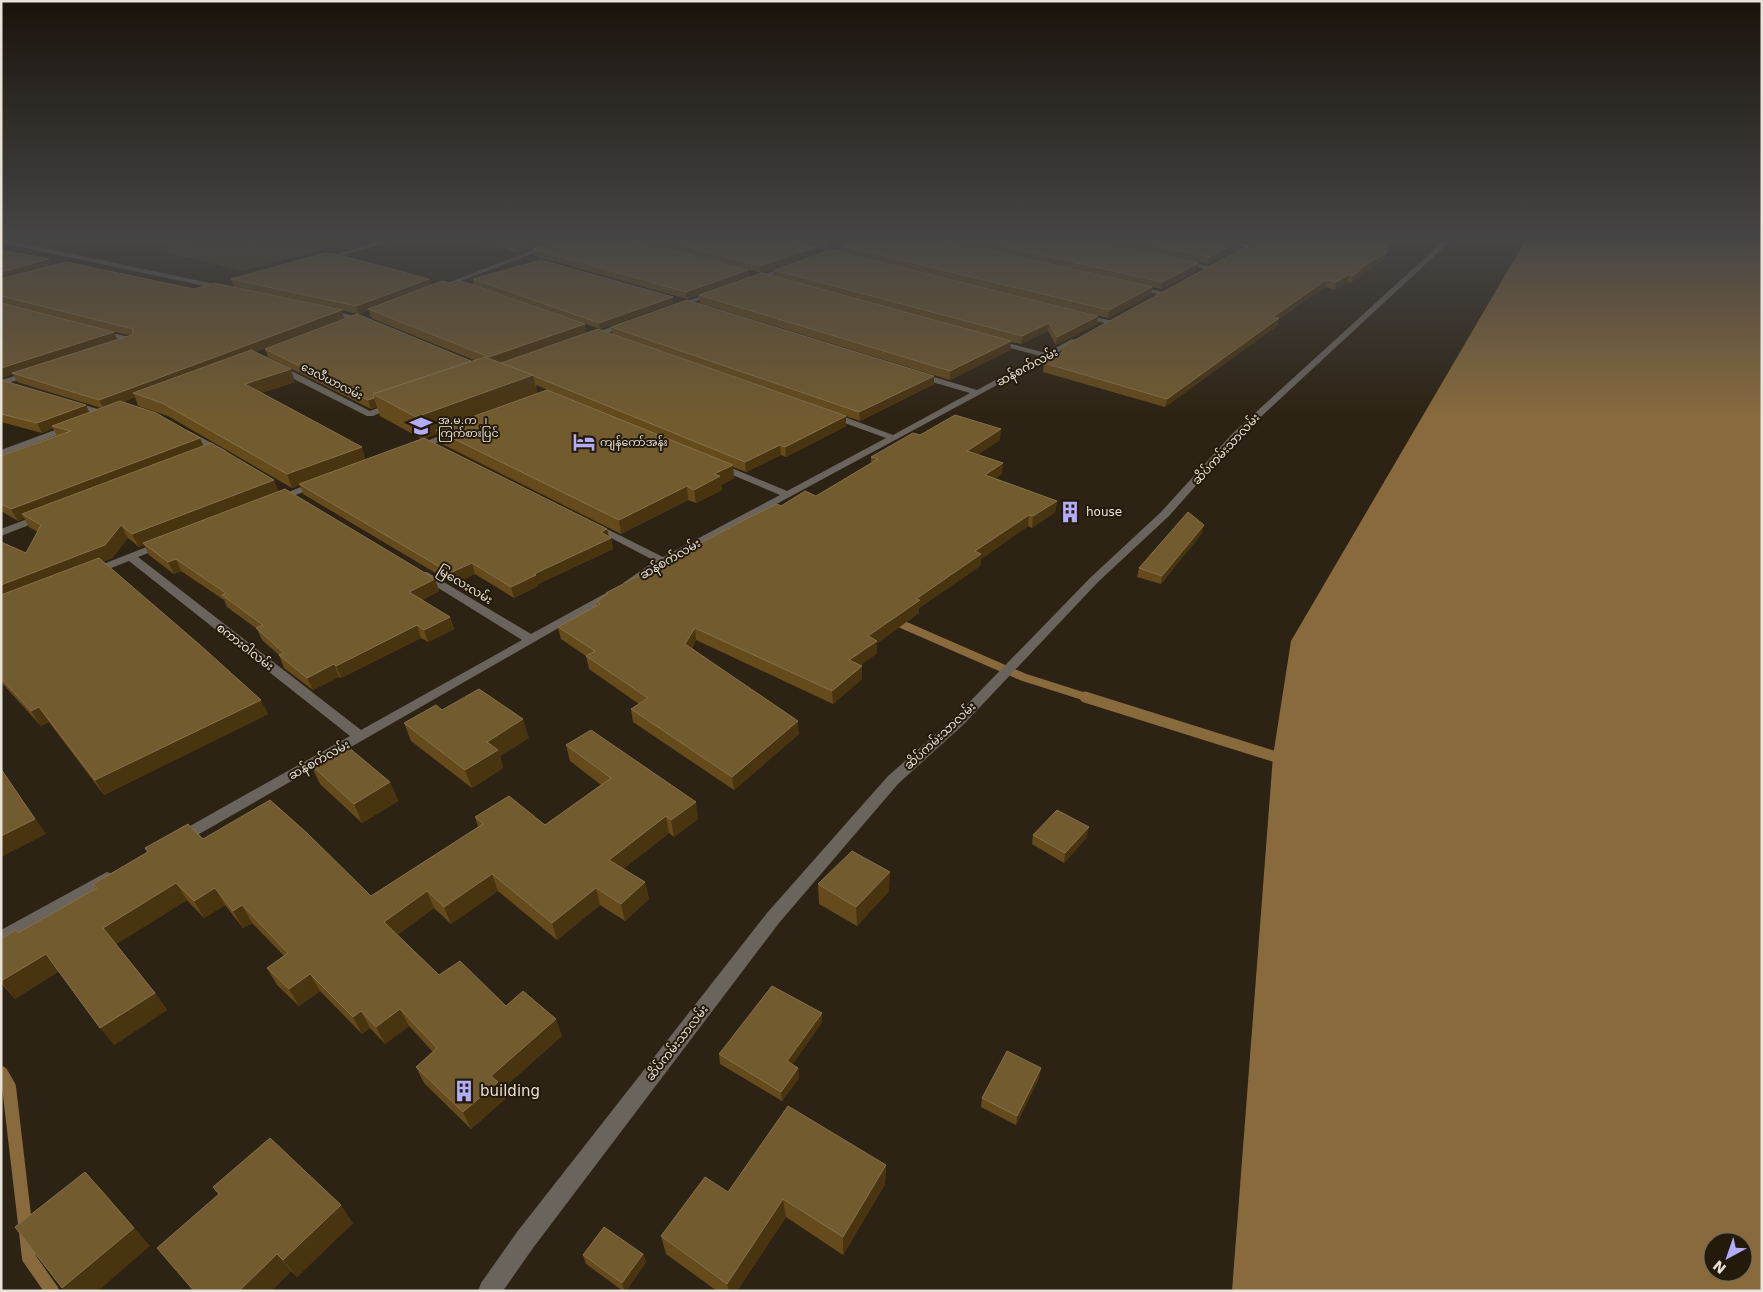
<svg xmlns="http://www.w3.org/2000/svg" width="1763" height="1292" viewBox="0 0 1763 1292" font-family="'DejaVu Sans','Noto Sans Myanmar',sans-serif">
<rect width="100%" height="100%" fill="#2d2314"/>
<path fill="#4c391b" d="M205,236H370L243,271L158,250Z"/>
<path fill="#886a3c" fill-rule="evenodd" d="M1528,236H1762V1291H1232L1273,756L1291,641ZM1713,1242H1743V1272H1713Z"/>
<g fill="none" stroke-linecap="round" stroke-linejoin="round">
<path stroke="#886a3c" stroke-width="8" d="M899,623L1023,677L1089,698"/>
<path stroke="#886a3c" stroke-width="11" d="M1085,697L1273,756"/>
<path stroke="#886a3c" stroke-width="14" d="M1,1073L9,1087L29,1258L52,1291"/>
<path fill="#6a645d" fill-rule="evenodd" d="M398,236H409L326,260L321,259Z
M569,236H579L445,287L440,286Z
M871,236H881L823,258L818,257Z
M1196,236H1210L1253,246L1250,248Z
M1449,236H1456L1239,437L1169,516L1098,582L964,724L898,784L779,923L533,1248L503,1291H478L481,1283L517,1232L767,913L888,776L954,718L1090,578L1161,512L1233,433Z
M1,239L224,286L227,288L224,290L1,243Z
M1183,261L1209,266L1212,268L1209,270L1181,264V262Z
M790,265L793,267L792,268L754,281L749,280Z
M1135,285L1163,292L1164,293L1161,295L1133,288V286Z
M712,292L717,293L678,308L672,307Z
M324,309L368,319L372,321L368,323L324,313Z
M1079,314L1109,320L1113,322L1109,324L1082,318L1078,316Z
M624,322L631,324L592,339L585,337Z
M97,330L135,338L136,340L132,342L97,334Z
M992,339L1046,353L1072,339L1079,341L667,563L633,585L629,586L623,583L655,561L588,526L589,524H597L663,557L780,495L716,468V464H722L787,491L886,438L828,417V413H834L893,435L970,393L915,377V373H921L977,390L1040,356L992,343Z
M276,366H282L370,411L393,402L397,405L373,416H367L276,370Z
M32,371L36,373L35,375L1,385V380Z
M71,401L108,412L109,414L105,417L68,406L67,404Z
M71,424L74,425V429L1,456V450Z
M187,430L225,450L227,452L225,454H219L184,435L182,433Z
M454,430L459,433L457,435L420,449L417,450L412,447Z
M316,481L319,482V486L280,501L276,502L271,499Z
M43,513L48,516L47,518L1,536V529Z
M162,541L167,544L166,546L138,557L361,730L522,640L419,576L417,574L419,572H427L531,634L606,593H614L616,595L180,845L174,843L172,839L174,835L350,736L129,561L96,574L92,575L86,572L88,570Z
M107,872L113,874L115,878L113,882L1,946V930Z"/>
</g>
<path fill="#654a1b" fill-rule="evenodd" d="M463,236H563L519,253Z
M623,236H927L1151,295L1108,318L842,253V246L851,242L828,249L779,237L817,253L761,273Z
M928,236H1077L1198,270L1161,289Z
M1078,236H1219L1240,241L1239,248L1208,264Z
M1221,236H1259L1249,242Z
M533,249L748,270L749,277L687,299L535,256Z
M1,250L52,266L194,289L344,318L255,352L295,382L261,393L366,460L422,439L380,416L377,407L371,409L268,357L265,349L471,361L474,360L371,318L369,310L359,314L234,287L231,279H429L431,285L585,324L586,333L846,416V426L786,457L781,455L746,472L733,467L734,478L721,485L722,490L696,503L688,500L621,534L440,443L437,434L424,438L607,529L609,536L611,538L613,549L538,584V586L514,598L475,574L454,584L303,494L300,485L292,488L168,416L138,406L135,397L123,402L203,446L274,480L278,492L435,579L439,591L422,600L450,617L454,629L428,642L421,638L341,678L339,677L313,690L284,668L279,655L262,640L257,629L227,607L224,600L181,571L174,574L149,555L144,545L139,547L128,538L112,558L102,562L268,714L104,795L49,722L41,726L1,682V542L26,553L38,532L29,527L24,518L18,521L1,511V456L57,436L53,428L42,433L1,422V380L89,412L101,408L17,382L13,374L1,378V303L114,332L117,340L131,336L1,303ZM536,385L547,390L537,393Z
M1385,259L1363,272L1351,283L1347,282L1335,290L1325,287L1279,319L1277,326L1165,407L1043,372L1044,363L1061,353L1062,347Z
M774,270L1098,316L1097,324L1056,345L1048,331L1021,344L1011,342L1010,350L950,380L700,303L699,295L774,277Z
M473,279L674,303L600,329L474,285Z
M611,327L934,384L860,421L613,334Z
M920,435L1000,440L978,454L1002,474L995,478L1057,501L1055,512L1032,528L1028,526L981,559L980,566L919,608V613L877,643V653L861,665L862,679L833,704L696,640L692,648L799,734L734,790L633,722L631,709L639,704L589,669L586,656L561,639L558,627L597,606L596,602L607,595L606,593L781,506L816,496L871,463V457Z
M1202,533L1161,584L1137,577L1139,568Z
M442,710L529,738L500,756L503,768L472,788L411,741L404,723Z
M566,745L698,819L674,837L669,833L623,869L645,882L649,899L625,921L600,905L557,940L498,891L451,924L434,908L397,935L439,975L506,1006L562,1036L501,1090L505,1099L471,1129L424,1083L416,1067L433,1052L409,1026L385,1044L370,1028L362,1034L320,991L299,1006L277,985L267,968L284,956L252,923L243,928L225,905L204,918L187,900L116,944L155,993L167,1010L114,1045L59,971L15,999L1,983V939L18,933L96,889L93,884L147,852L145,848L203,839L371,896L478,827L475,817L545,825L601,785L570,761Z
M311,765L390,782L398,801L362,823L320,784Z
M1033,835L1087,837L1064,863L1032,844Z
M818,884L889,891L857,926L819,904Z
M822,1022L792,1065L798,1068L799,1078L782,1101L720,1064L719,1054Z
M1039,1078L1016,1125L981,1107L982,1098Z
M886,1165L885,1184L843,1255L786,1217L737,1291H717L666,1254L661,1236L728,1192Z
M213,1187L353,1223L297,1277L291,1271L271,1291H194L219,1195Z
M643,1254L646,1262L626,1291H623L586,1264L583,1255Z"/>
<path fill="#493410" d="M544,236H563L519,253L517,246Z
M849,236H873L828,249V242Z
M1250,236H1259L1249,242Z
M1240,241L1239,248L1208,264L1209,257Z
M816,247L817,253L761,273L760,266Z
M1387,253L1385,259L1363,272L1351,283L1353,276L1365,265Z
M49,259L52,267L1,281V272Z
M1199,263L1198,270L1161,289L1162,282Z
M748,270L749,277L687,299L686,292Z
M1349,275L1347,282L1335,290L1336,282Z
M429,279L431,286L368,309L369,310L359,314L356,306Z
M1326,280L1325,287L1279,319L1277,326L1165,407L1167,399L1273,317Z
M1152,287L1151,295L1108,318L1109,310Z
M673,297L674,303L600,329L599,323Z
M342,310L344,318L140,396L133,393L135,397L104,409L99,400Z
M1098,316L1097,324L1056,345L1057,337Z
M1049,323L1048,331L1021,344L1022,336Z
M585,324L586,334L491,367L489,357Z
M114,332L117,340L12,373L13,374L1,378V368Z
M1011,341L1010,350L950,380V371Z
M291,369L295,382L250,396L245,384Z
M533,375L538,396L436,430L437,434L422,439L416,417Z
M934,376V384L860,421L859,412Z
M374,398L377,407L371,409L368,400Z
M86,405L90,414L52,426L53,428L42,433L37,423Z
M846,416V426L786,457L785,447Z
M1001,429L1000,440L967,462V451Z
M200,438L205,449L22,514L24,518L18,521L11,509Z
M780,445L781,455L746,472L745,462Z
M362,447L366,460L299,484L300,485L292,488L287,474Z
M1003,463L1002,474L984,486L985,475Z
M733,465L734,478L721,485L722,490L696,503L694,490L714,474Z
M274,480L279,493L143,543L144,545L139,547L132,534Z
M687,486L688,500L621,534L619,520Z
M1057,501L1055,512L1032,528L1033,516Z
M1029,515L1028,526L981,559L980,566L919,608V613L877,643V653L850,673L849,660L868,636L975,551Z
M121,525L128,538L112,558L1,602V585Z
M1204,525L1202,533L1161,584L1162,576Z
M607,529L609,539L611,538L613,549L538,584V586L514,598L511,587Z
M176,559L181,571L174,574L168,562Z
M472,563L475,574L454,584L450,573Z
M435,579L439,591L413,604L409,592Z
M450,617L454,629L428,642L424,630Z
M417,625L421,638L341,678L336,666Z
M695,628L696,640L687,656L685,644Z
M334,664L339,677L313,690L307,678Z
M862,666V679L833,704L832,691Z
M261,700L268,714L104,795L95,780Z
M39,707L49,722L41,726L31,711Z
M523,719L529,738L500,756L503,768L472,788L465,770L487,742Z
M798,721L799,734L734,790L732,777Z
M1,769L46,834L1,857Z
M390,782L398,801L362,823L354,804Z
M696,802L698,819L674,837L671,820Z
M666,816L669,833L613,877L609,860Z
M1089,827L1087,837L1064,863L1065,853Z
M890,872L889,891L857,926L856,907Z
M492,874L498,891L451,924L444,907Z
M645,882L649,899L625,921L621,904Z
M176,883L187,900L115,945L103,928Z
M215,888L225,905L204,918L194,901Z
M596,888L600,905L557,940L552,923Z
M427,891L434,908L391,939L384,922Z
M242,905L252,923L243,928L233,911Z
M46,954L60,971L15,999L1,981Z
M310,974L320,991L299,1006L289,989Z
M155,993L167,1010L114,1045L100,1028Z
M400,1009L409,1026L385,1044L376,1027Z
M361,1011L370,1028L362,1034L353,1017Z
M822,1013V1022L788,1071L787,1061Z
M556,1019L562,1036L501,1090L505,1099L471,1129L463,1112L491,1076Z
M798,1068L799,1078L782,1101L781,1092Z
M1041,1068L1039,1078L1016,1125L1017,1116Z
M886,1165L885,1184L843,1255V1237Z
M85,1172L103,1191L150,1246L98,1291H65L62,1288Z
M783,1199L786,1217L737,1291H729L727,1284Z
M341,1205L353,1223L297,1277L283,1260Z
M277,1254L291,1271L271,1291H239Z
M643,1254L646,1262L626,1291H624L622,1283Z"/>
<path fill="#735b30" stroke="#85704a" d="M483,236H544L517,246Z
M565,236H620L748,270L686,292L533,249Z
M647,236H777L816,247L760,266Z
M803,236H849L828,242Z
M868,236H927L1152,287L1109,310L842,246Z
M958,236H1077L1199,263L1162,282Z
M1110,236H1219L1240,241L1209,257Z
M1265,236H1389L1387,253L1365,265L1353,276L1349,275L1336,282L1326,280L1273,317L1279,318L1167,399L1044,363L1064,351L1062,347Z
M1,250L49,259L1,272Z
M830,250L1098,316L1057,337L1049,323L1022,336L774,270Z
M325,253L339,255L429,279L356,306L231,279Z
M541,260L673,297L599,323L473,279Z
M66,262L194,289L214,283L342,310L99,400L12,373L132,335L133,329L1,296V279Z
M762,273L1011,341L950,371L699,295Z
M459,280L585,324L489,357L368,309L442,281L449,283Z
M687,300L934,376L859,412L611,327Z
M1,303L114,332L1,368Z
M357,314L471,361L373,394L374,398L368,400L265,349Z
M598,329L846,416L785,447L780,445L745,462L534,376L533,375L501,363Z
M251,350L291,369L245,384L362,447L287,474L162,403L133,393Z
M485,357L533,375L416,417L373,394Z
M1,380L86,405L37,423L1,414Z
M547,390L733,465L714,474L720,476L694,490L687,486L619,520L436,430Z
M120,401L156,413L200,438L11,509L1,504V456L71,431L52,426Z
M955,415L1001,429L967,451L1003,463L985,475L1057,501L1033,516L1029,515L975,551L981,554L916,599L920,600L868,636L877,641L849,660L862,666L832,691L695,628L685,644L798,721L732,777L631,709L648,698L586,656L595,651L558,627L600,604L596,602L608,594L606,593L746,519L777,504L781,506L805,491L816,496L878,459L871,457L913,433L920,435Z
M424,438L607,529L601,532L611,538L534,574L536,575L511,587L472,563L450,573L299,484Z
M211,443L274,480L132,534L121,525L105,545L1,585V542L26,553L41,525L22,514Z
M285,489L435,579L409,592L450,617L424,630L417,625L336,666L334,664L307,678L279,655L284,653L256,628L263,625L222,595L226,593L176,559L168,562L143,543Z
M1188,512L1204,525L1162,576L1139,568Z
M99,558L200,645L261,700L95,780L39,707L31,711L1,678V595Z
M479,689L523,719L487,742L498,750L465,770L404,723L436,705L442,710Z
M591,730L696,802L671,820L666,816L609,860L645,882L621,904L596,888L552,923L492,874L444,907L427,891L384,922L439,975L460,961L506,1006L523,991L556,1019L491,1076L498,1082L463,1112L416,1067L437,1048L400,1009L376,1027L361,1011L353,1017L310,974L289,989L267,968L288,953L242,905L233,911L215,888L194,901L176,883L103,928L155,993L100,1028L46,954L1,981V939L16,930L18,933L97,888L93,884L148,852L145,848L188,824L203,839L270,800L307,833L371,896L483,824L475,817L509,796L545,825L611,778L566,745Z
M347,746L390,782L354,804L311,765Z
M1,769L35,819L1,836Z
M1057,810L1089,827L1065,853L1033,835Z
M852,851L890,872L856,907L818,884Z
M772,986L822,1013L787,1061L798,1068L781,1092L719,1054Z
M1007,1051L1041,1068L1017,1116L982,1098Z
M788,1106L886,1165L843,1237L783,1199L727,1284L661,1236L705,1177L728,1192Z
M270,1138L341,1205L283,1260L277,1254L239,1291H194L157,1248L219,1194L213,1187Z
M85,1172L134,1228L62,1288L15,1227Z
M604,1227L643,1254L622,1283L583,1255Z"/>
<linearGradient id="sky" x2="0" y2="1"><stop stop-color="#19130b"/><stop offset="0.57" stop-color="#464545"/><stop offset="1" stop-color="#464545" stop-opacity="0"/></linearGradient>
<rect width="1763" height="417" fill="url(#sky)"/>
<defs>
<g id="school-bare" transform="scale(1.725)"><path d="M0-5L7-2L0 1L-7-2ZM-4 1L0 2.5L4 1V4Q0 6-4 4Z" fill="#b3adf9" stroke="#241a0b" stroke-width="2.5" paint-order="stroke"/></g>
<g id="hotel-bare" transform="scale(1.725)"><path d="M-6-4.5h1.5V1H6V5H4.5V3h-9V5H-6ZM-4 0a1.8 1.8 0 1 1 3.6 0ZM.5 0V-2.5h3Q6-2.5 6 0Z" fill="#b3adf9" stroke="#241a0b" stroke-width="2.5" paint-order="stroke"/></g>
<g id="building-bare" transform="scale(1.725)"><path d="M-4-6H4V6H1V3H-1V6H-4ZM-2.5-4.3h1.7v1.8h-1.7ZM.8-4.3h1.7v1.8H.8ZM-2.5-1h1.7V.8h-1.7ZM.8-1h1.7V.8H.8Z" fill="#b3adf9" stroke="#241a0b" stroke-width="2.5" paint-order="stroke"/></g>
</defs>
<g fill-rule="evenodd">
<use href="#school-bare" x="421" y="426"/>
<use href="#hotel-bare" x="584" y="442"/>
<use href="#building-bare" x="1070" y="512"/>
<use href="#building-bare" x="464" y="1091"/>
</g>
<g text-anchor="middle" stroke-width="4" stroke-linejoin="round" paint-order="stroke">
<g font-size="11" fill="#e8e2d8" stroke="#241a0b">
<text transform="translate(332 381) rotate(27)" y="4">ဒေလီယာလမ်း</text>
</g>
<g font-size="11" fill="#e8e2d8" stroke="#241a0b" text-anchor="start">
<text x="438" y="424">အ.မ.က ၂<tspan x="438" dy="13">ကြက်စားပြင်</tspan></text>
<text x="600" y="446">ကျန်ကော်အန်း</text>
</g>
<g font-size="12" fill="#e8e2d8" stroke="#241a0b">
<text transform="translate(1027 367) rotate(-28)" y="4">ဆန်စက်လမ်း</text>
<text transform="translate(1226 449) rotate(-47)" y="4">ဆိပ်ကမ်းသာလမ်း</text>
<text transform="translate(670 559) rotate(-30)" y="4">ဆန်စက်လမ်း</text>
<text transform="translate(465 585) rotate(31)" y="4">မြလေးလမ်း</text>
<text transform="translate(245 647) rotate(38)" y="4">စကားဝါလမ်း</text>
<text transform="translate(940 736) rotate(-43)" y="4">ဆိပ်ကမ်းသာလမ်း</text>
<text transform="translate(319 760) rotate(-29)" y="4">ဆန်စက်လမ်း</text>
<text transform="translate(677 1043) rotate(-52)" y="4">ဆိပ်ကမ်းသာလမ်း</text>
</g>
<g font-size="12" fill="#e8e2d8" stroke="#241a0b" text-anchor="start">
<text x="1086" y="516">house</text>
</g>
<g font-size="15" fill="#e8e2d8" stroke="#241a0b" text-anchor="start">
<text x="480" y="1096">building</text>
</g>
</g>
<rect width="1763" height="1292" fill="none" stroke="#e8e2d8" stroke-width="5"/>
<g transform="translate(1728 1257) rotate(220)"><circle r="24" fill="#241a0b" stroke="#726a5d"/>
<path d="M0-4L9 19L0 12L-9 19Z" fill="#b3adf9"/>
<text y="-8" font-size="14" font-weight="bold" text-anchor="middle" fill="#e8e2d8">N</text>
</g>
</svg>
